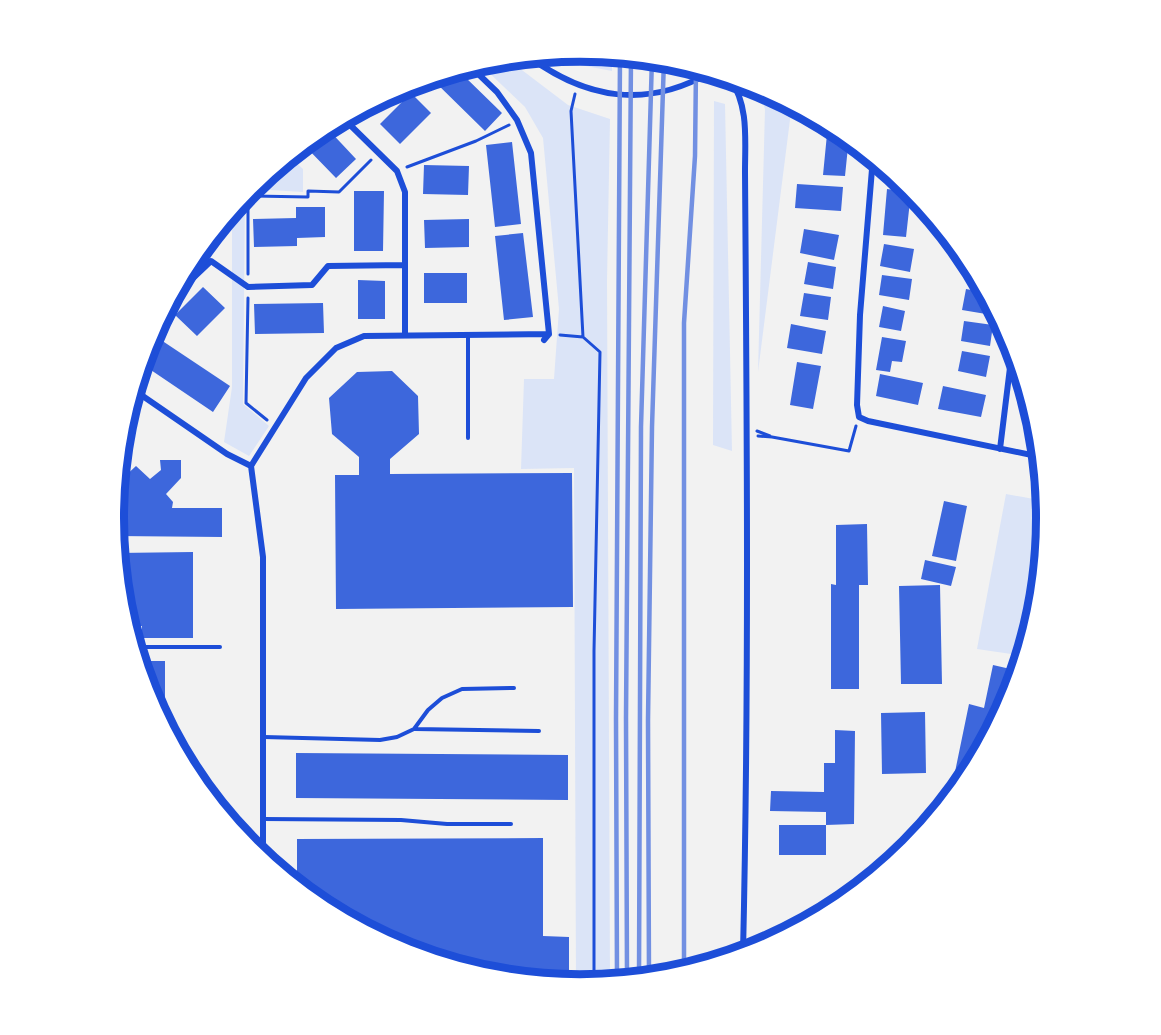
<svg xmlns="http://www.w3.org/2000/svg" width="1161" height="1035" viewBox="0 0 1161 1035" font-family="Figtree,sans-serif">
<rect width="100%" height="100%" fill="#f2f2f2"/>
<path fill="#dbe4f7" d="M581,51L612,54V71L575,64L556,53Z
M506,58L568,105L610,119L607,281L610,981L580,984H576L574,468L521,469L524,379H554L559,309L543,138L525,107L479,63Z
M756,86L792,104L758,372L765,109Z
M714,101L725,104L732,451L713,445Z
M289,156L303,169V192L253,189V186Z
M245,194L243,404L269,426L249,456L224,442L232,387V210Z
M1006,494L1045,501L1047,518L1038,609L1024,656L977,649Z"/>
<path fill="#3d67dc" d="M462,68L464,71L462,74L502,113L485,131L431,78Z
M411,93L431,113L400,144L380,124Z
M797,107L812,115V118L796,116Z
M828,124L840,130L849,137L845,176L823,175Z
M326,127L356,159L336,178L303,144Z
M512,142L521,224L495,227L486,145Z
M424,165L469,166L468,195L423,194Z
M890,171L906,184L889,183Z
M797,184L843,187L841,211L795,208Z
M887,189L911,192L906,237L883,235Z
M354,191H384L383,251H354Z
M296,207H325V237L297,238V246L254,247L253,219L296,218Z
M469,219V247L425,248L424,220Z
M804,229L839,235L834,260L800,253Z
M523,233L533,317L504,320L495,236Z
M884,244L914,249L910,272L880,266Z
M970,261L981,282L967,280Z
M808,262L836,267L833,289L804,284Z
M424,273H467V303H424Z
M882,275L912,279L909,300L879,295Z
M358,280L385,281V319H358Z
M203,287L225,308L197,336L175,315Z
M966,289L987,293L994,306L992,315L962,310Z
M804,293L831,297L828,320L800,316Z
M323,303L324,333L255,334L254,304Z
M883,306L905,311L901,331L879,327Z
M964,321L993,325L990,346L961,341Z
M791,324L826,331L822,354L787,348Z
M152,334L230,386L213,412L142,364Z
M882,337L906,341L902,362L892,361L890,372L876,370Z
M962,351L990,356L986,377L958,371Z
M797,362L821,366L813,409L790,405Z
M392,371L418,396L419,434L390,459V474L572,473L573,607L336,609L335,475H359V457L332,434L329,398L357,372Z
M880,374L923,383L918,405L876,396Z
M943,386L986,395L981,417L938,409Z
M1029,405H1032L1038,426L1025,424Z
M160,460H181V478L166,494L173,502L172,508H222V537L116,536L114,517L118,476L121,480L136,466L150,479L161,470Z
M944,501L967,506L956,561L932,556Z
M867,524L868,585H859V689H831V584L836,585V525Z
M193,552V638H142V626H128L123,608L117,553Z
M925,560L956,567L951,586L921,579Z
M940,585L942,684H901L899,586Z
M139,661H165V725L149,696Z
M993,665L1019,671L1011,696L968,777L949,801L969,704L984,708Z
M925,712L926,773L882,774L881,713Z
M835,730L855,731L854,824L826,825V812L770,811L771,791L824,792V763H835Z
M296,753L568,755V800L296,798Z
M779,825H826V855H779Z
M543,838V936L569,937V983L489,975L402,948L321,905L297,886V839Z"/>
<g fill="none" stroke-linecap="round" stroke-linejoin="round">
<path stroke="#1d4ed8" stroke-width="3" d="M575,94L571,111L583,337
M407,167L476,141L509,125
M248,191V274
M248,196L308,197V191L339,192L371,160
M248,298L246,403L267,420
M560,335L583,337L600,352L594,651V983
M757,431L770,436
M758,436L772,437L849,451L856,426"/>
<path stroke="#1d4ed8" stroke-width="4" d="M468,438V335
M134,647H220
M415,729L539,731
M264,737L380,740L397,737L414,729L428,710L442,698L462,689L514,688
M263,819L401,820L447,824H511"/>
<path stroke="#1d4ed8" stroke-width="6" d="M528,56C587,100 647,109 711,72
M470,66L497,92L517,120L531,153L549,334
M730,78C749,107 745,138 745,172C747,432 749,693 743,953
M343,118L397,171L405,192V335
M873,157L860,315L857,405L859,417L868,421L1041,457
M171,299L211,261L248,287L312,285L328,266L405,265
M134,390L227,454L251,466L263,557V858
M1000,449L1013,343
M251,466L306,378L336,348L364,336L549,334L544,340"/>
<path stroke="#7290e2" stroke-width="4.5" d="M684,971V323L695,156L696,67
M649,977L648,720L652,427L664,59
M639,978L641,427L652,58
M627,979L626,718L631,56
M617,980L616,718L620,55"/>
</g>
<path d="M0 0H1161V1035H0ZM124 518a456 456 0 1 1 912 0a456 456 0 1 1-912 0Z" fill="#fff" fill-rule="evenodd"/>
<path fill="none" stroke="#1d4ed8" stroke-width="8" d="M124 518a456 456 0 1 1 912 0a456 456 0 1 1-912 0Z"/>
</svg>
